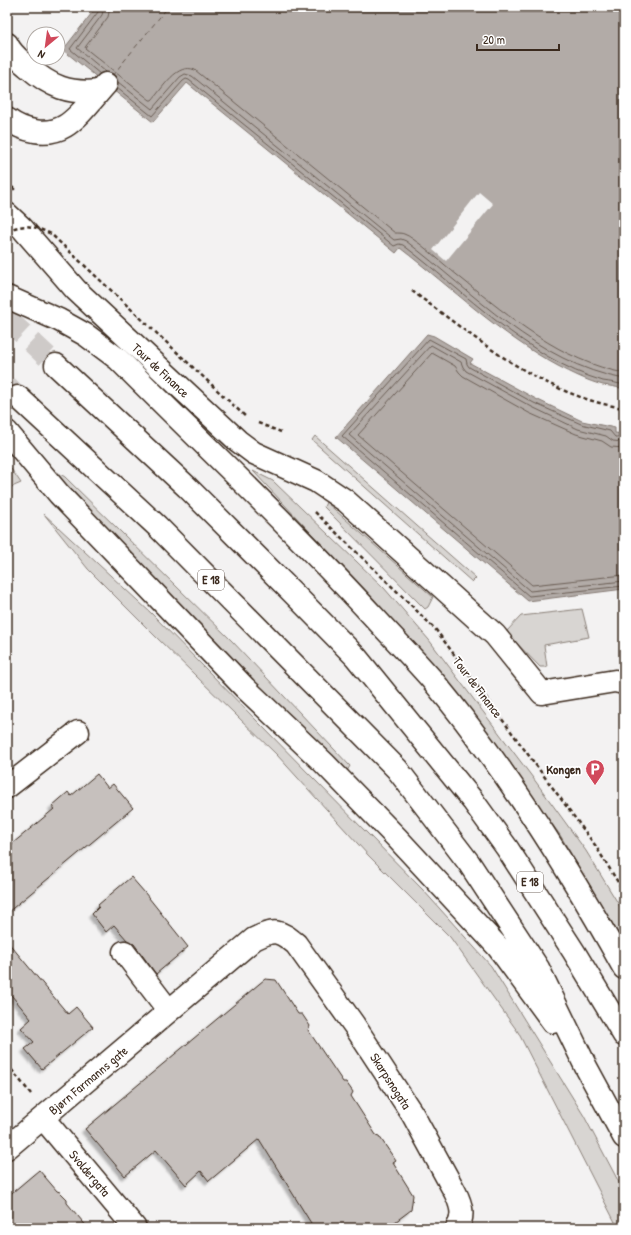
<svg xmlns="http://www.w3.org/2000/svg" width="631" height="1235" viewBox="0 0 631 1235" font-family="'Patrick Hand',sans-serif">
<defs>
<filter id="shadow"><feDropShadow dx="-3.5" dy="3.5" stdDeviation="1" flood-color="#0004"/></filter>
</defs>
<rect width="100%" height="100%" fill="#f3f2f2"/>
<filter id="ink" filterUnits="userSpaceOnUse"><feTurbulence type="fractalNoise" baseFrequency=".025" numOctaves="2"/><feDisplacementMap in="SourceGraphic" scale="8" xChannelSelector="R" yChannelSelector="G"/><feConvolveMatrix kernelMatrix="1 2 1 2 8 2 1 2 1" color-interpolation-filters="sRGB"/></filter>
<g filter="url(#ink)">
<path fill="#d8d5d2" stroke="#8a8078" d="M315,436L476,578L472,582L312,440Z
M40,461L65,477L232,641L350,766L347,771L290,718Z
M7,463L21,483L7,489Z
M253,471L273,481L384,588L429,640L536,782L586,851L624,913V943L560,835L490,739L412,641Z
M326,502L433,597L428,607L425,609L324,507Z
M44,514L151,613L423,890L491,966L584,1116L624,1192V1228H618L518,1032L450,937L368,855L277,755L156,637L88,569Z
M582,609L589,637L544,645L547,667H540L506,632L521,616Z"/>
<path fill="#b2aba7" stroke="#827770" d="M93,7H624V389C617,387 610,386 603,385C587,381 572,373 558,366C500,335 452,288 400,248L396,253L187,83L153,122L63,50L95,9Z
M427,334L434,336L473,359L470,363L536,399L582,421L615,428V433L624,434V589L528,601L336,437Z"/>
<path fill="#f3f2f2" d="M479,192L493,204L446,261L433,250Z"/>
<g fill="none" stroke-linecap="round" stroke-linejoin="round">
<path stroke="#6b5e55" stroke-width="1" d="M99,7L98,12L70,49L100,74
M104,7L102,15L77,48L106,72
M110,7L108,17L86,46L85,48L150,100H152C163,88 177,62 195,70L395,233C398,233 402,233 404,234C410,236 415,241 420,244C434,255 448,268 462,279C511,318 561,361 624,373
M118,82L152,109L180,77L185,74L192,76L394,240L401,239L406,241C474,293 537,363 624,379
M117,88L152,116L183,81L186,79L189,80L394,246L399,244L403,245C464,291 528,359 603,381C610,382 617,383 624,385
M624,437H615L610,431L581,424L534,403L469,367L467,364L466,359L429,339L342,436L529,596L624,586
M624,442L613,441L606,436L578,429L532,407L466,371L463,367L461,362L431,345L349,435L530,591L624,581
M624,448L611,447L602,441L576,434L529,413L463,376L459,372L455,366L432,353L358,435L532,585L624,575"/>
<path stroke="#65574e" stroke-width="1" stroke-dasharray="5 4" stroke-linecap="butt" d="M112,76L168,7"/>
</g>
<path fill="#c6c0bd" stroke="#3b2a1e" filter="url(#shadow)" d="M97,774L108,788L113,784L133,808L7,913V848L54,809L52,806L68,792L71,796Z
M131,877L145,893L188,947L156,974L134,944L127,940L114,925L106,932L92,914L99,907L98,905Z
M7,941L68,1014L76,1007L93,1027L42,1069L25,1049L34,1042L21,1028L31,1019L7,990Z
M265,979L276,980L298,1014H302L310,1026L308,1030L343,1082H346L353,1092L351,1096L376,1135L379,1136L396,1161L393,1163L413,1195L411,1210L387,1228H314L259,1139L209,1181L201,1171L186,1185L156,1150L125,1176L85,1129Z
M39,1170L57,1191L60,1192L67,1199V1203L88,1228H7V1197Z"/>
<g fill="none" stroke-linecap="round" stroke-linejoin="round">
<path stroke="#cecac8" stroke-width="22" stroke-dasharray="22 11" stroke-linecap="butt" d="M7,319L56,365
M7,386L18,397"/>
<g stroke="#3b2a1e" stroke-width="25">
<path id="minor" d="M7,44C12,55 19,59 28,67C51,87 69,94 99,91
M7,119C23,131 47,137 65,126C80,117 94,97 106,84
M7,214L22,228L76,290L238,441L254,453L316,481L346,501L495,635L542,693L615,681L624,683
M7,787L78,732
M124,952L169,1011
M43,1118L135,1228
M7,1148L254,939C275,929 279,930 296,944L354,1025L413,1115L455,1192C461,1204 465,1216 457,1228"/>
</g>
<g stroke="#3b2a1e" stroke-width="25">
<path id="highway" d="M7,297L59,320L86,335L118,359C204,445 292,528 374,617C394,639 415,660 434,682C506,769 569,869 624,968
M56,365L187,487L292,592L356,657L473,801L507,848L574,952L624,1035
M18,397L157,526L397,769L469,863L538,968L586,1067L624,1137
M7,432L59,494L245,688L324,763L397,838L498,947L553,1022"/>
</g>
<path stroke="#3b2a1e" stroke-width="2.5" stroke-dasharray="4 3" stroke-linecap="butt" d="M7,182L15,190
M412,291C476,338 543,396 624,408
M258,423L281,432
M315,512L410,604L436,630L595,845L624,892
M7,1064L31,1094"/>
<use href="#minor" stroke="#fff" stroke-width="22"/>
<use href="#highway" stroke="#fff" stroke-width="22"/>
<path stroke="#3b2a1e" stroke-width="2.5" stroke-dasharray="4 3" stroke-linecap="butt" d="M7,231C24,223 34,226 51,234L247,418"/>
</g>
</g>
<defs>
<g id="parking-pin" transform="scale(1)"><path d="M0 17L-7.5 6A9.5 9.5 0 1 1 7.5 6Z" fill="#d1495b" stroke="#fff"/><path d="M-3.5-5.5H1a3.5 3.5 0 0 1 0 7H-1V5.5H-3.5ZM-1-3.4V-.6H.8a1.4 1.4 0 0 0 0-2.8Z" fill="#fff"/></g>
</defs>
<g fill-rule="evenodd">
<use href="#parking-pin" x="595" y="769"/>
</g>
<g text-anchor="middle" stroke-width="3.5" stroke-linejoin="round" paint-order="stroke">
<g fill="#fff" stroke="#766a62" stroke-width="1">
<rect x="198" y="570" width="26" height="20" rx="3"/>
<rect x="517" y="872" width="26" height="20" rx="3"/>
</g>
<g font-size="12" font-weight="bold" fill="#3b2a1e">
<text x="211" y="584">E 18</text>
<text x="530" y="886">E 18</text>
</g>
<g font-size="13" fill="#3b2a1e" stroke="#fff">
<text transform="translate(161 370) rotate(43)" y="5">Tour de Finance</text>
<text transform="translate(478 687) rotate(53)" y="5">Tour de Finance</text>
<text transform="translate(88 1080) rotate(-40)" y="5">Bjørn Farmanns gate</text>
<text transform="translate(391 1081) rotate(57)" y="5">Skarpsnogata</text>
<text transform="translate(90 1173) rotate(50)" y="5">Svoldergata</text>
</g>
<g font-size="13" font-weight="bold" fill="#3b2a1e" stroke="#fff" text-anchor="end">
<text x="581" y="774">Kongen</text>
</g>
</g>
<rect width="631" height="1235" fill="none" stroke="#fff" stroke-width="24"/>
<rect x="12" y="12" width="607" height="1211" fill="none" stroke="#3b2a1e" stroke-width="1.5" filter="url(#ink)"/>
<g transform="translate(46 46) rotate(209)"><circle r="19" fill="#ffffff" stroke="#b1aaa5"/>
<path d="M0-3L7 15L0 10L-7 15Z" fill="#d1495b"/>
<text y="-6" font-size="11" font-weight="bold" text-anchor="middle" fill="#3b2a1e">N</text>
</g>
<path d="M477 44v6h82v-6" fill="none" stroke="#3b2a1e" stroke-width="2"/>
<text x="483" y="44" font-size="12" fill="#3b2a1e" stroke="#ffffff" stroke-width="3" paint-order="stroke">20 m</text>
</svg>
